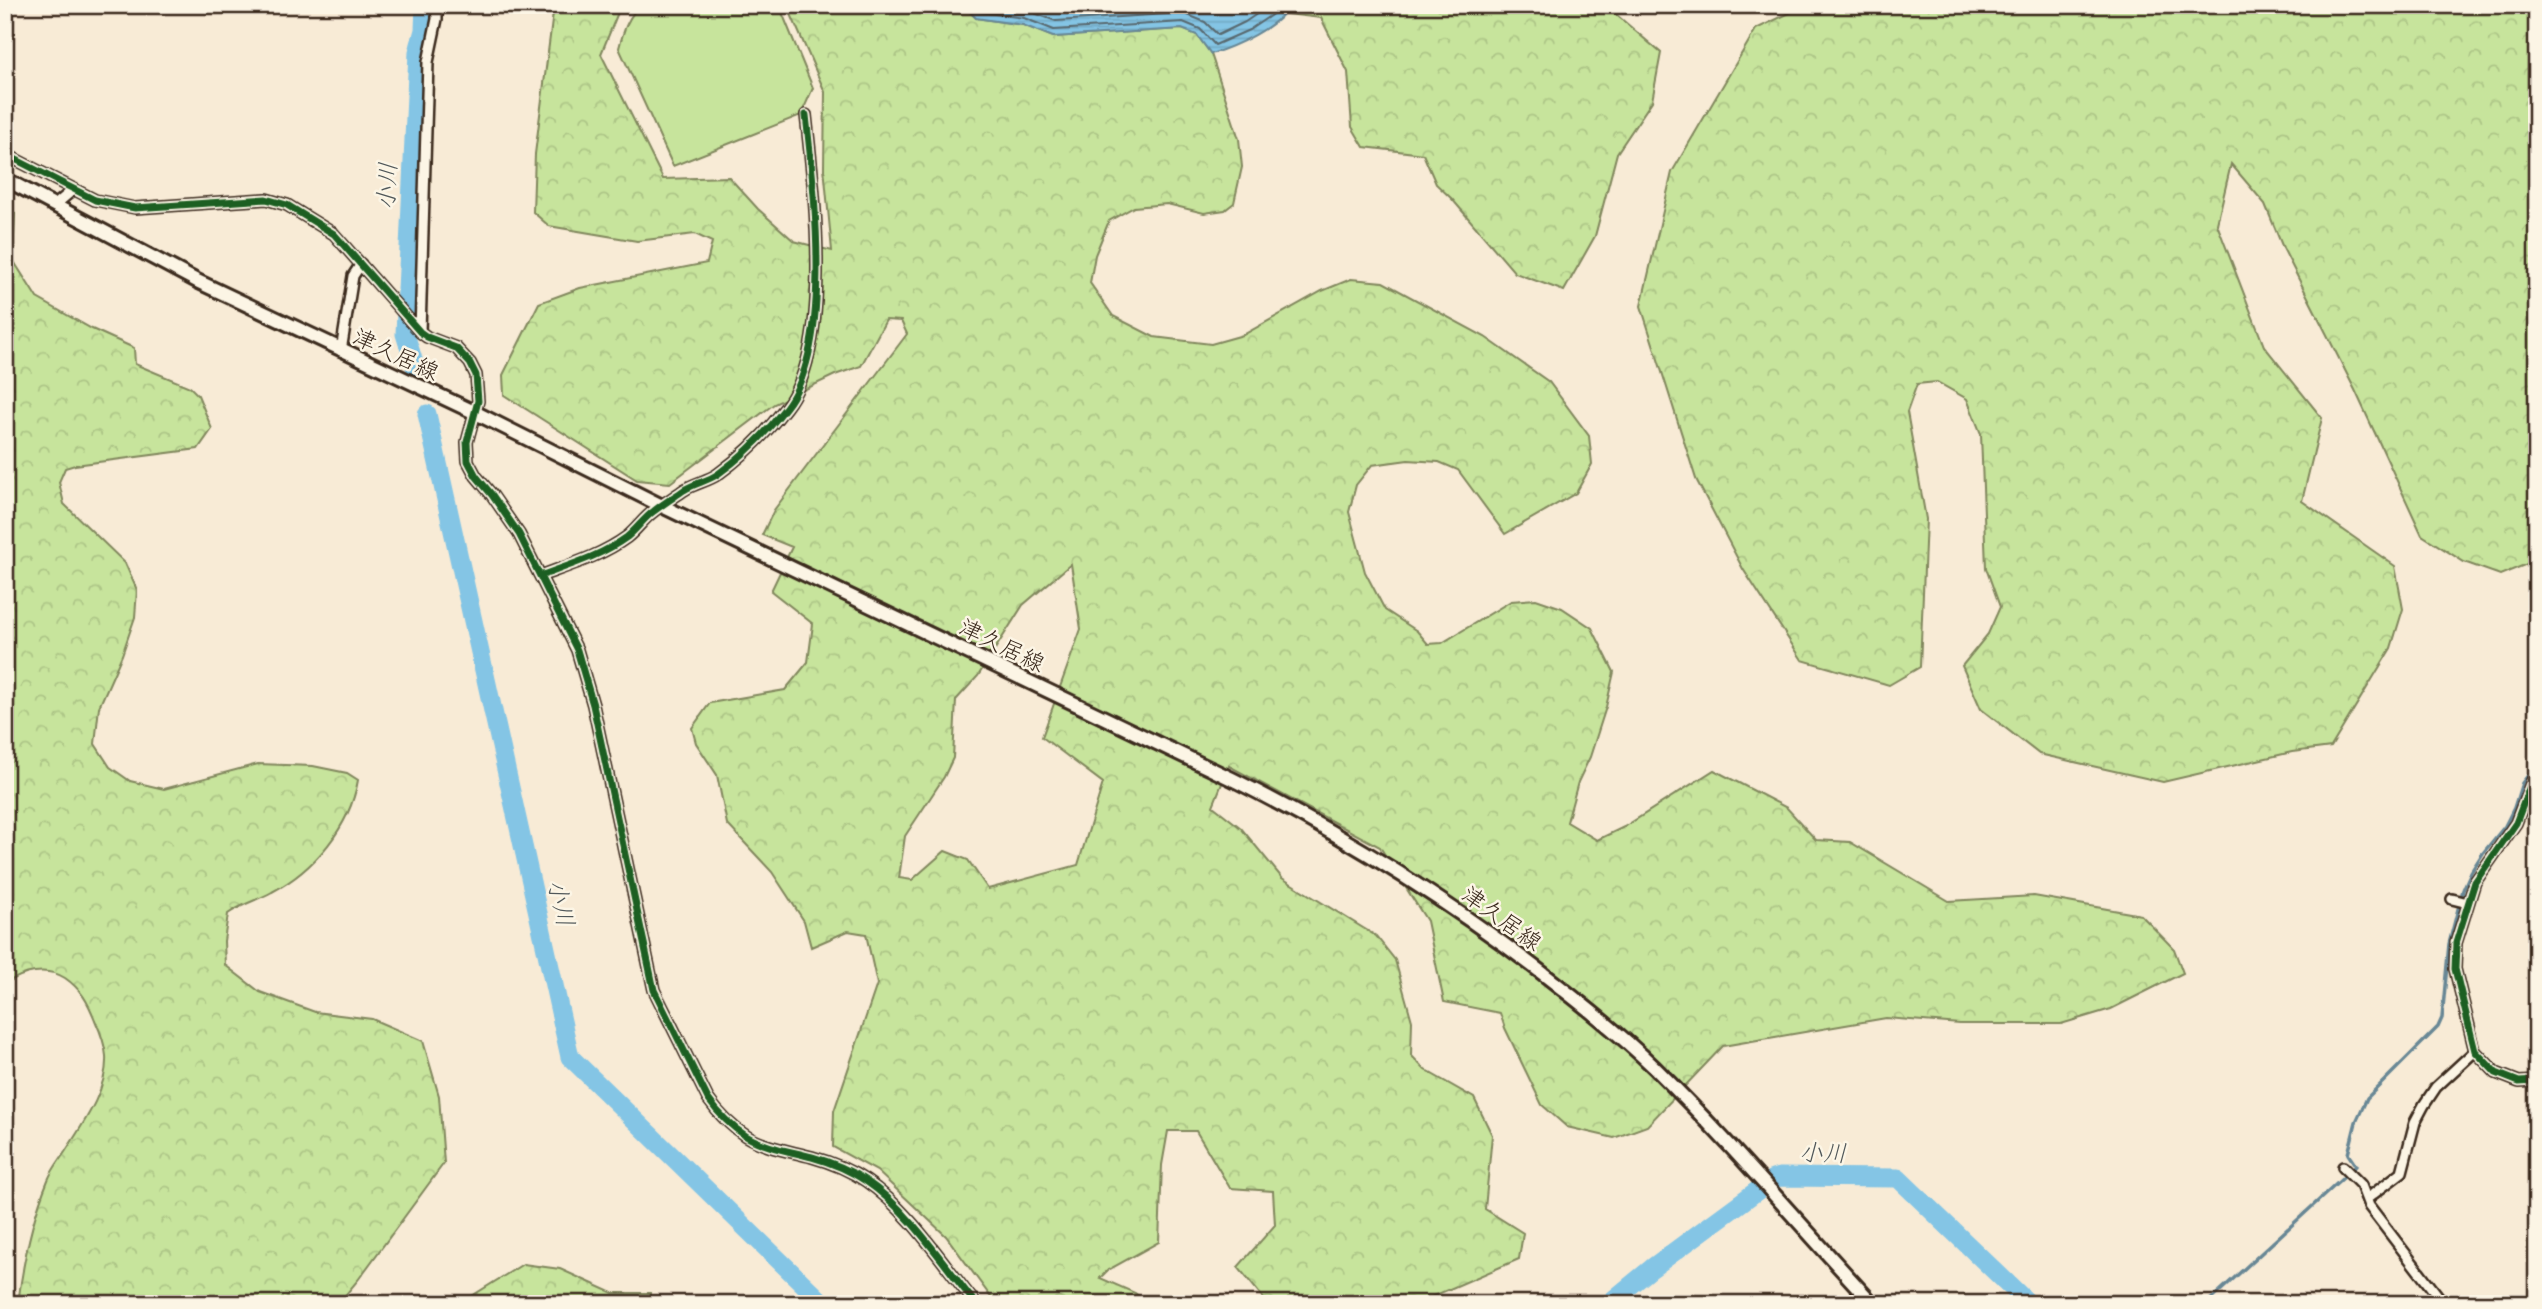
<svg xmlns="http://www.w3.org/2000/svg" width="2542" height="1309" viewBox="0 0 2542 1309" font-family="'Patrick Hand','Klee One',sans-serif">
<defs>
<pattern id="forest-crowns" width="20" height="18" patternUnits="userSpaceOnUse" patternTransform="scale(1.75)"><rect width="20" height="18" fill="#c7e49c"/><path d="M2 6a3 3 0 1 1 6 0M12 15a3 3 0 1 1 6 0" fill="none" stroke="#acc486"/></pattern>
<pattern id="water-rules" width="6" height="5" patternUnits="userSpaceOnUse" patternTransform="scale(1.75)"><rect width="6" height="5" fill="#84c5e5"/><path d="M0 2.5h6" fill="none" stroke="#73a9c4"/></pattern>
</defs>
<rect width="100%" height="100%" fill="#f8ebd6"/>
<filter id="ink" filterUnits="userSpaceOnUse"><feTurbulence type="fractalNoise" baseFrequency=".0143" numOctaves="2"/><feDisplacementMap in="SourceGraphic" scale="14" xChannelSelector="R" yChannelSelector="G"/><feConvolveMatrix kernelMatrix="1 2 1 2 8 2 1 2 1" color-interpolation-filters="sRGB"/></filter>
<g filter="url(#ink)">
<path fill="url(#forest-crowns)" stroke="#81875d" stroke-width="2" fill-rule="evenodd" d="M554,5H621L601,54L663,179L729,177L758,209L794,241L832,251L824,167L825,92L787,5H963L976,18L1023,25L1053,37L1182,29L1197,35L1211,54L1239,139L1242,167L1234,203L1225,210L1204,213L1167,204L1134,207L1109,221L1095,255L1090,283L1113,316L1154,337L1211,344L1243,335L1322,291L1351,279L1383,282L1485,337L1549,382L1589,436L1592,464L1576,493L1505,534L1458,470L1439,462L1408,460L1372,465L1356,485L1349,512L1365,572L1385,610L1417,631L1428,644L1442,643L1511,601L1536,599L1562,608L1592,628L1614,672L1606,707L1590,757L1578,782L1567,822L1597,840L1624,827L1714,770L1787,808L1816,840L1850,842L1949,901L2034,896L2141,915L2174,949L2183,973L2111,1009L2061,1024H1960L1886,1018L1723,1046L1647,1126L1614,1138L1567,1127L1542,1105L1505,1028L1500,1013L1444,1002L1427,921L1380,847L1229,766L1213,806L1241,828L1282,878L1376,936L1395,960L1412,1021L1411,1055L1425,1070L1474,1098L1492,1135L1485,1209L1523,1233L1519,1259L1415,1304H1268L1238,1267L1275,1225L1273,1191L1230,1188L1196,1131H1168L1162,1165L1159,1242L1108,1270L1100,1278L1135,1293L1148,1304H996L946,1236L877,1171L833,1147L834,1111L877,984L866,934L848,931L811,947L804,921L772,872L727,824L717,775L696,743L692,728L710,703L785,690L808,662L813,624L771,591L792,547L762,535L774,510L907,334L901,321L886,320L861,366L835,375L774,404L670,483L637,480L504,395L503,375L539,303L580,288L707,263L712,242L695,234L637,241L549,226L533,212L535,154ZM1071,564L1081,629L1042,737L1103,783L1078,865L988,889L968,860L945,851L912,880L899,878L905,836L944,777L953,758L956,700L978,676L1023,605Z
M1289,5H1605L1661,53L1652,101L1617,153L1595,236L1564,291L1515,273L1452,199L1436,184L1423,154L1364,147L1352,127L1348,72L1321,18L1286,14Z
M1806,5H2537V203L2530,220L2537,224V560L2500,575L2464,562L2422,535L2355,390L2283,248L2265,204L2231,164L2217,224L2264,346L2322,418L2302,501L2395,566L2403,609L2391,648L2331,747L2292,752L2163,782L2039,754L1981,709L1962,666L1988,634L2000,607L1986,568L1981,434L1967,399L1937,382L1917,384L1907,412L1926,519L1920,667L1889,685L1802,660L1743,569L1696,479L1641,306L1672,172L1756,29Z
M5,207L15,213L13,260L37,298L92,329L134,348L135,364L190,387L198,395L212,429L198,449L75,465L65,468L59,482L64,504L125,563L137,590L135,617L122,655L99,707L95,744L110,767L130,781L164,789L258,764L313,766L347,773L358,780C350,827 314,870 272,892C256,901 243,903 228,914L224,941L225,965L260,992L315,1012L372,1019L423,1041L439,1096L444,1163L358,1280L338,1304H18C23,1262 32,1219 48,1180C52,1170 59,1161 65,1152C82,1125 108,1090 106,1056C105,1044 100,1031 95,1020C88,1002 81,989 65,978C46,966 23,972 5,984Z
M523,1264L560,1269L613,1293H650V1304H459Z"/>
<path fill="#c7e49c" stroke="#81875d" stroke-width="2" d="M641,5H779L813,88L801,115L673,166L619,48C623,32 628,16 641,5Z"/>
<path fill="url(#water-rules)" stroke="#678795" stroke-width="2" d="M963,5H1289C1280,27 1233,47 1211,54L1197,35L1182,29L1053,37L1023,25L976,18Z"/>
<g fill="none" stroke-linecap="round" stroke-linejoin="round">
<path stroke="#58686e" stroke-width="2" d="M972,5L980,12L1024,18L1054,30L1183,22L1200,29L1215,45L1249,30L1280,9L1282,5
M995,5L1026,10L1056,21L1183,13L1205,22L1218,35L1245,22L1270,5
M1044,5L1058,10L1131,5"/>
<path stroke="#678795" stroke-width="3.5" d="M2206,1304L2356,1166L2348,1154L2356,1122L2367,1098L2438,1027L2442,1018L2449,944L2463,890L2471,872L2483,853L2505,826L2514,808L2522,783L2537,764"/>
<path stroke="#84c5e5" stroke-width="19" d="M416,369L405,334L418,52L424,30L425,5
M427,414L570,1057L824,1304
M1608,1304L1652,1268L1773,1179L1779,1177L1898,1178L2029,1304"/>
<g stroke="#3b2a1e" stroke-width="14">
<path id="street" d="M5,154L95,200L135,208L266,199L287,205L334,234L420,332L427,337L456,348L470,363L476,375L478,401L467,442L468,461L476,476L492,495L519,534L577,650L593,705L654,990L708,1099C718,1113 732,1127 746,1136C766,1148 790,1151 812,1157C830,1162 850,1170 866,1181C909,1210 943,1264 976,1304
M54,206L74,189
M420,332L428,62L437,19V5
M341,351L353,276L361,264
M540,576C570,565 601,556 627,537C637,529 644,518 654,511C663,504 674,497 684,490C695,483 708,481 718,474C743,456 768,431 786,407C834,345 814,190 806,115
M2537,775L2532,781L2516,823L2475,882L2456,943L2455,969L2475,1051L2496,1073L2519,1082L2537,1081
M2452,899L2468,903
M2343,1167L2361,1185L2369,1206L2444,1304
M2368,1198L2402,1172L2415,1122L2424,1105L2436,1087L2475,1051"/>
</g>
<g stroke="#3b2a1e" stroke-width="18">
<path id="secondary" d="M5,179L197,281L476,413L662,506L1232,779C1340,833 1441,896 1537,969C1577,1000 1618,1032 1654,1067C1731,1143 1800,1225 1873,1304"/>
</g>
<use href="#street" stroke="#fcf5e5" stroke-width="9"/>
<use href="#secondary" stroke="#fcf5e5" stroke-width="12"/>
<g stroke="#fcf5e5" stroke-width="11">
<path id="cycleway" d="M5,154L95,200L135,208L266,199L287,205L334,234L420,332L427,337L456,348L470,363L476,375L478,401L467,442L468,461L476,476L492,495L519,534L577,650L593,705L654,990L708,1099C718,1113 732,1127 746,1136C766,1148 790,1151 812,1157C830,1162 850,1170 866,1181C909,1210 943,1264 976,1304
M540,576C570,565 601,556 627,537C637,529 644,518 654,511C663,504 674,497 684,490C695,483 708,481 718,474C743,456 768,431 786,407C834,345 814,190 806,115
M2537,775L2532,781L2516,823L2475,882L2456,943L2455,969L2475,1051L2496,1073L2519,1082L2537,1081"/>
</g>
<use href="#cycleway" stroke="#1b5e20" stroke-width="7"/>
</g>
</g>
<g text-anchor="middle" stroke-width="5" stroke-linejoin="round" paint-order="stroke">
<g font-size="23" fill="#3b2a1e" stroke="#fcf5e5">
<text transform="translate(396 354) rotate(25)" y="8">津久居線</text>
<text transform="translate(1002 645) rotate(26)" y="8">津久居線</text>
<text transform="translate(1502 918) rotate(36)" y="8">津久居線</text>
</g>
<g font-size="24" font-style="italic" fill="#51585a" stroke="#fcf5e5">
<text transform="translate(387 186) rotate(-87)" y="8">小川</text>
<text transform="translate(561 903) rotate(77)" y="8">小川</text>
<text transform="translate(1823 1153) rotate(1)" y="8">小川</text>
</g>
</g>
<rect width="2542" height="1309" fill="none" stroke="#fcf5e5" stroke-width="28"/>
<rect x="14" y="14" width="2514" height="1281" fill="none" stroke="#3b2a1e" stroke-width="2.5" filter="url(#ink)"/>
</svg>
